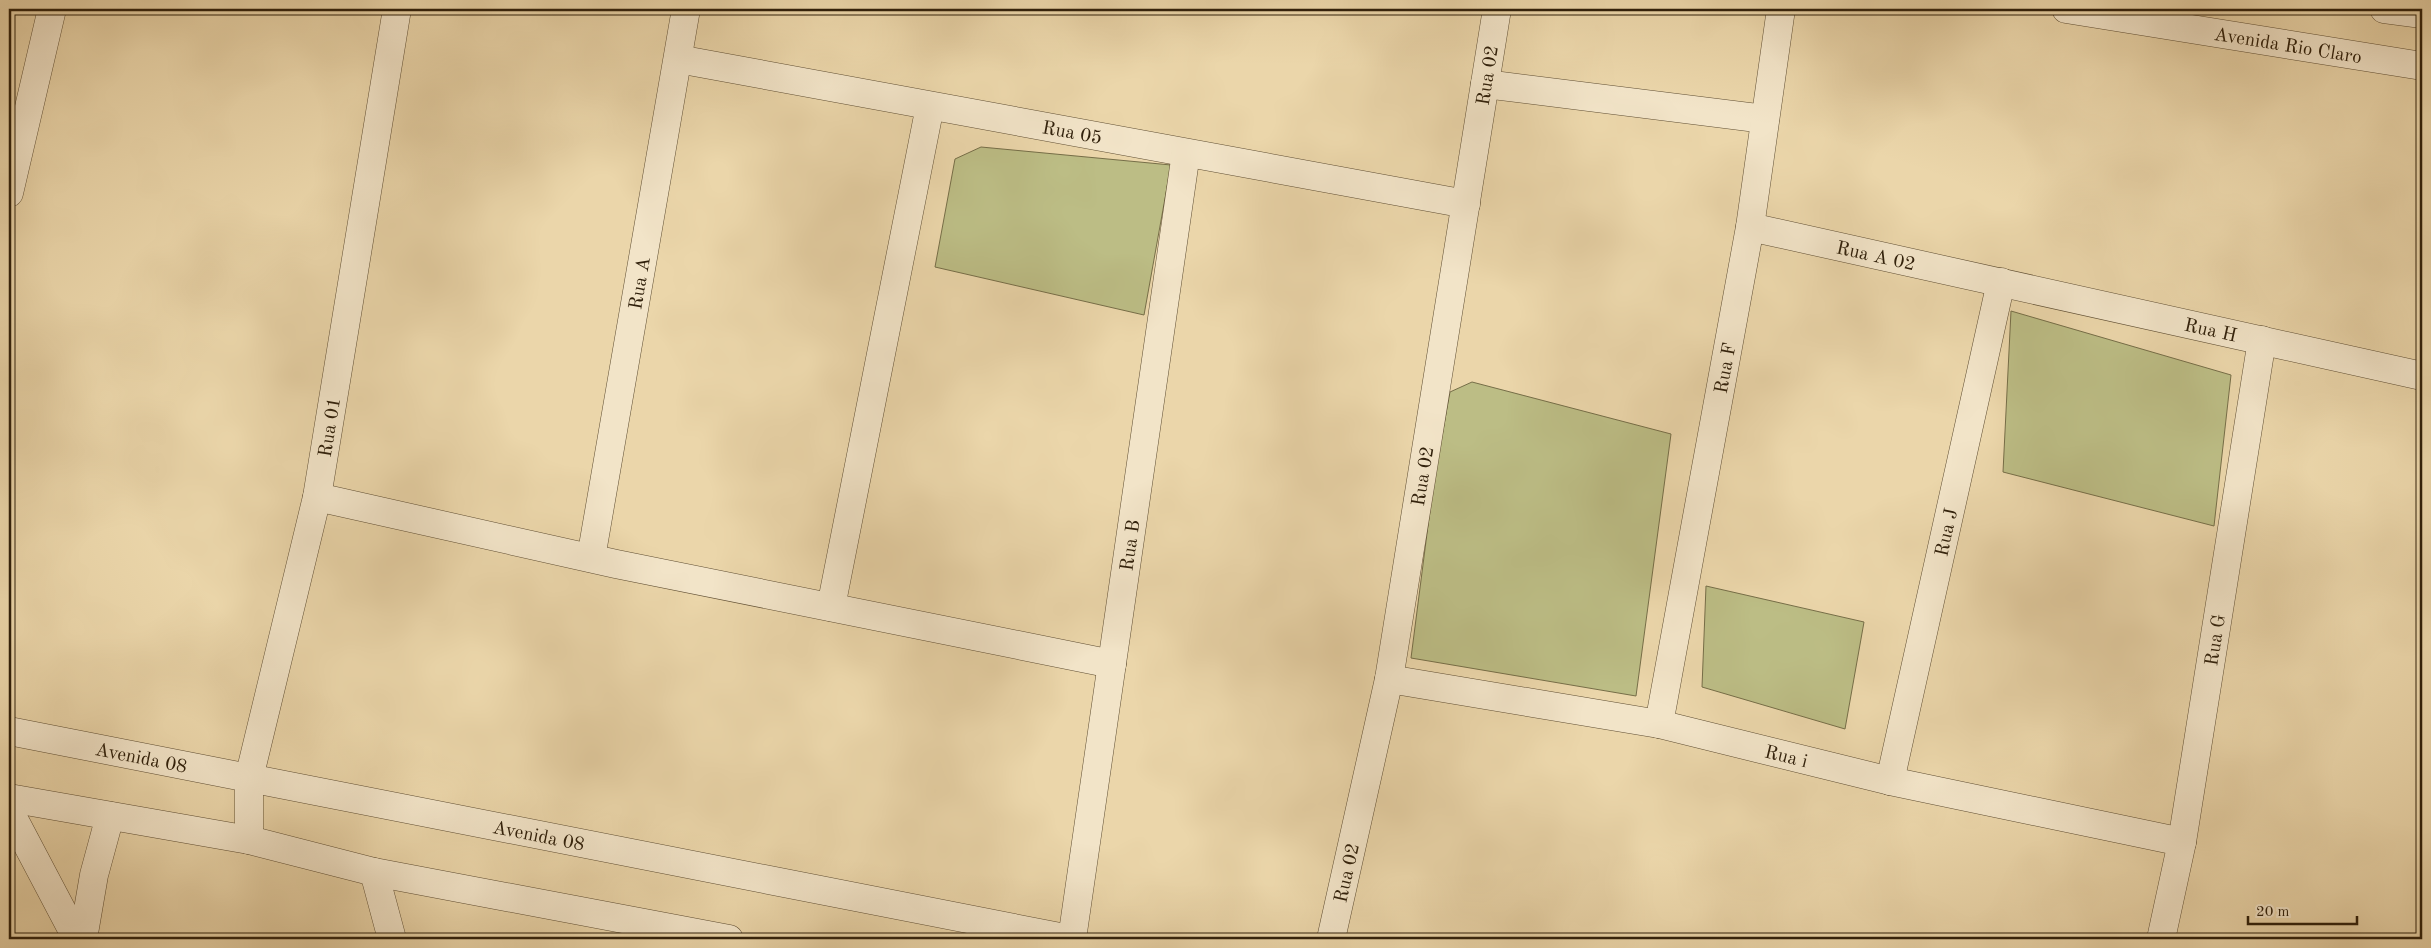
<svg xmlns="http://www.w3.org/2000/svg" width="2431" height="948" viewBox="0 0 2431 948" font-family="'Old Standard TT',serif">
<rect width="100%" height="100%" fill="#ebd6aa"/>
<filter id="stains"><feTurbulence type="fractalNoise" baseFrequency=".004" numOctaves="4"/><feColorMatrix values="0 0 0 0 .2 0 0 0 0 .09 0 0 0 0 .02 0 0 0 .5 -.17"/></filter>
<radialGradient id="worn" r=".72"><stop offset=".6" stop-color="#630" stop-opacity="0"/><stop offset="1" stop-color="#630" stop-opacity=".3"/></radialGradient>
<path fill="#bcbd85" stroke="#766e48" d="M981,147L1171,165L1144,315L935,267L955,159Z
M2011,311L2231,375L2214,526L2003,472Z
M1472,382L1671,434L1636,696L1411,658L1434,479L1450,392Z
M1706,586L1864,622L1845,729L1702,687Z"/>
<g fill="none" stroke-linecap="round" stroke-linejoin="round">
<g stroke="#5f4e33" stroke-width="29">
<g id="minor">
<path id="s1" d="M2066,9L2422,66"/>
<path d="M2384,9L2422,14"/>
<path id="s2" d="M678,59L1466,204"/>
<path d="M1485,84L1765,119"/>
<path d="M9,193L52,9"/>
<path id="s3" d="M1750,227L2422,376"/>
<path d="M317,497L616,564L1112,664"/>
<path id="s4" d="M591,558L686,9"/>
<path d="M831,607L930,106"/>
<path id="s5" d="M1389,679L1659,724L1890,781L2182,842"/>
<path id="s6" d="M1659,724L1750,227L1781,9"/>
<path id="s7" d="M9,731L1070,939"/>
<path id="s8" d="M1890,781L2001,282"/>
<path d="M9,798L249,840L374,872L729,939"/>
<path d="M9,810L77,939"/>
<path id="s9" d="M249,840V778L317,497L397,9"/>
<path d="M374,872L392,939"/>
<path d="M83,939L94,875L110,816"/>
<path id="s10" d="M1072,939L1186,153"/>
<path id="s11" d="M1331,939L1389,679L1497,9"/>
<path id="s12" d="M2161,939L2182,842L2262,340"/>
</g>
</g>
<use href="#minor" stroke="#f2e4c8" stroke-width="28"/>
</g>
<g text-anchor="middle" stroke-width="4.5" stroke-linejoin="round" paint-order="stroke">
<g font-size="19" fill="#30200b" stroke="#f2e4c8">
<text dy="7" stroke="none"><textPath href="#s1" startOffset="225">Avenida Rio Claro</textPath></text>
<text dy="7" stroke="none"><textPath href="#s11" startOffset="878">Rua 02</textPath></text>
<text dy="7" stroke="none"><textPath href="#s2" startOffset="401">Rua 05</textPath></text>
<text dy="7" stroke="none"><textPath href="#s3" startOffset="129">Rua A 02</textPath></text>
<text dy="7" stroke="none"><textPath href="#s4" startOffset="279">Rua A</textPath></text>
<text dy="7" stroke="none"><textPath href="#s3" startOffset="472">Rua H</textPath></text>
<text dy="7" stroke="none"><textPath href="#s6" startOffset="362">Rua F</textPath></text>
<text dy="7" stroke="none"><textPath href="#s9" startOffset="422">Rua 01</textPath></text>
<text dy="7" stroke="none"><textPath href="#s11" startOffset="472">Rua 02</textPath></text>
<text dy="7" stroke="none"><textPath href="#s8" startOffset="255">Rua J</textPath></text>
<text dy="7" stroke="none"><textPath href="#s10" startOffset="398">Rua B</textPath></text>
<text dy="7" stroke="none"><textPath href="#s12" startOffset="304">Rua G</textPath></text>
<text dy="7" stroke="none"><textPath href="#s5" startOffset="405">Rua i</textPath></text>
<text dy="7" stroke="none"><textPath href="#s7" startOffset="135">Avenida 08</textPath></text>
<text dy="7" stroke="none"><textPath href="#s7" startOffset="540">Avenida 08</textPath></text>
<text dy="7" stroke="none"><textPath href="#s11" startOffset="68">Rua 02</textPath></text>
</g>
</g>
<rect width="2431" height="948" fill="none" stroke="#ebd6aa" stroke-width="30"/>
<rect x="10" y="10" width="2411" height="928" fill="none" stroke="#30200b" stroke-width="2.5"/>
<rect x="15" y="15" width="2401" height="918" fill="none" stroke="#30200b"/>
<path d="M2248 916v8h109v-8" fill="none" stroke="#30200b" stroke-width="2.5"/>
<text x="2256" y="916" font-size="15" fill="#30200b" stroke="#f2e4c8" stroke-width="4" paint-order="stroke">20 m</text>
<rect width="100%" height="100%" filter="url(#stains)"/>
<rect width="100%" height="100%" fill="url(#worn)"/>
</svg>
